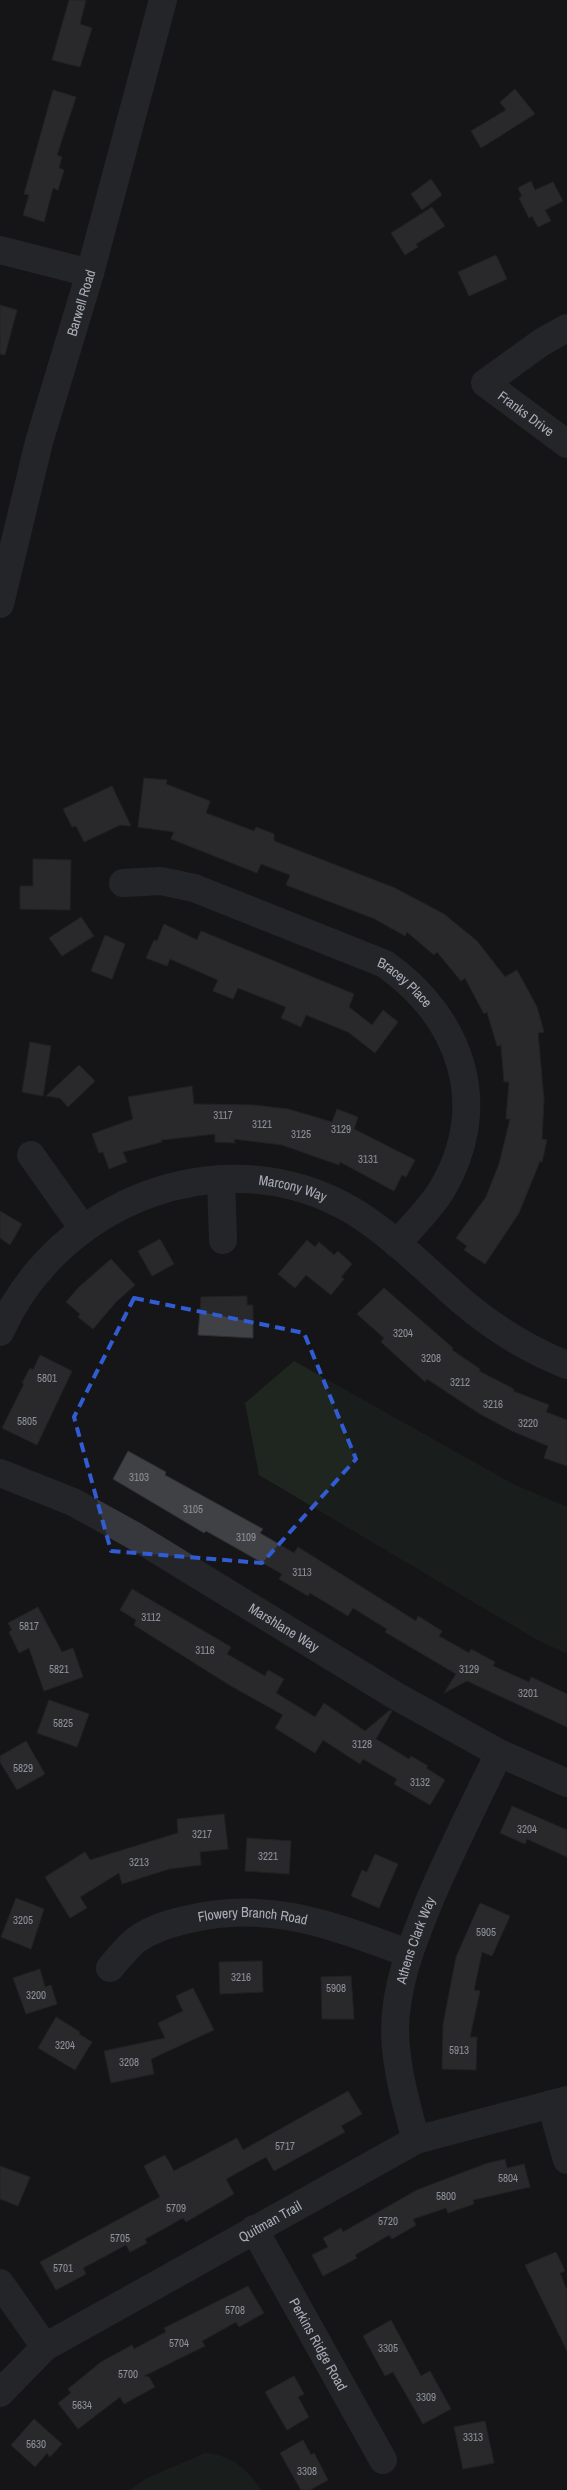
<svg xmlns="http://www.w3.org/2000/svg" width="567" height="2490" viewBox="0 0 567 2490" font-family="'Archivo Narrow',sans-serif">
<rect width="100%" height="100%" fill="#161618"/>
<path fill="#1e261f" d="M294,1361L515,1485L567,1507V1654L534,1638L259,1475L245,1403Z
M205,2453C231,2455 248,2469 261,2490H130L145,2479Z"/>
<path fill="#404145" stroke="#303034" d="M69,0H86L80,24L92,28L80,67L52,60Z
M515,89L535,114L481,148L471,131L506,110L500,102Z
M53,90L76,97L57,155L62,157L59,168L64,170L58,190L53,188L44,222L23,215L29,195L24,194Z
M431,179L442,195L422,210L411,194Z
M531,181L535,190L553,182L563,201L545,210L551,221L538,227L532,216L529,218L519,198L522,196L518,188Z
M432,207L445,226L416,244L418,247L405,255L391,233Z
M496,255L507,279L469,296L458,272Z
M0,305L17,310L5,355L0,354Z
M144,778L167,780L166,784L210,801L206,813L254,831L256,827L274,834V841L395,888L444,914L477,941L505,977L517,970L537,1007L544,1032L538,1033L544,1100L542,1139L547,1140L542,1162L540,1161L519,1213L485,1264L464,1250L467,1246L456,1238L486,1197L499,1164L510,1119H506L509,1082H504L501,1045L497,1046L487,1012L484,1014L465,978L461,981L437,952L434,955L407,932L405,936L375,919L286,885L290,875L261,864L257,873L171,839L174,832L138,827Z
M112,786L131,826L120,825L84,842L76,826L72,827L63,809Z
M33,859L71,860L70,910L20,909V886H33Z
M81,917L94,936L62,956L49,938Z
M164,924L197,940L201,931L354,994L349,1007L372,1025L383,1010L398,1022L375,1053L348,1032L306,1015L301,1027L281,1018L286,1007L238,988L233,999L213,991L218,980L170,959L167,966L146,958L154,940L157,941Z
M105,935L125,944L112,979L91,971Z
M30,1042L51,1046L43,1096L22,1092Z
M79,1065L95,1081L68,1107L60,1098L46,1096Z
M192,1086L194,1104L254,1105L288,1109L332,1122L337,1109L358,1117L354,1129L415,1160L406,1177L402,1175L394,1191L340,1162L339,1165L282,1145L234,1139L235,1143L215,1142V1134L161,1140L162,1142L123,1152L127,1162L109,1169L103,1152L99,1153L92,1134L133,1119L128,1097Z
M0,1211L22,1224L10,1245L0,1238Z
M160,1239L174,1264L152,1276L138,1251Z
M307,1240L315,1247L319,1242L334,1255L338,1251L352,1264L341,1277L344,1279L331,1295L306,1275L295,1288L278,1274Z
M111,1259L135,1285L116,1302L93,1329L78,1317L80,1314L66,1302L79,1287Z
M384,1288L453,1348L452,1350L480,1369L479,1371L514,1389L513,1391L549,1405L546,1412L567,1420V1466L544,1458L548,1446L512,1431L480,1414L427,1379L425,1382L381,1342L384,1338L357,1314Z
M247,1296V1305H253V1338L198,1335L201,1297Z
M40,1355L72,1371L37,1445L2,1428L24,1384L22,1383L30,1368L33,1370Z
M128,1451L166,1472L165,1475L263,1529L260,1533L294,1553L298,1547L416,1621L418,1616L442,1631L439,1636L469,1653L471,1649L495,1662L493,1666L529,1682L531,1677L567,1694V1727L467,1681L444,1693L456,1674L385,1632L387,1629L353,1608L348,1616L310,1593L308,1596L279,1579L282,1574L206,1531L204,1533L113,1479Z
M132,1589L231,1647L227,1654L265,1676L268,1670L284,1679L276,1693L315,1717L324,1703L365,1731L390,1710L392,1711L376,1739L409,1759L411,1756L428,1766L426,1768L445,1780L430,1805L394,1784L397,1779L363,1759L360,1764L323,1740L315,1753L275,1728L283,1715L231,1686L134,1625L136,1620L120,1610Z
M38,1607L62,1652L73,1648L83,1677L44,1691L29,1648L19,1653L9,1632L12,1630L8,1623Z
M49,1700L89,1714L77,1747L37,1733Z
M26,1741L45,1774L17,1790L0,1762V1756Z
M512,1806L567,1830V1857L527,1839L525,1844L500,1833Z
M224,1814L228,1849L200,1852L201,1865L169,1869L122,1884L119,1873L80,1897L87,1908L70,1918L45,1877L85,1852L90,1860L178,1833L177,1819Z
M247,1838L291,1841L289,1874L245,1871Z
M375,1854L398,1864L379,1908L351,1896L362,1870L367,1872Z
M16,1898L44,1909L31,1949L1,1937Z
M480,1903L510,1916L492,1956L482,1952L474,1990L480,1991L470,2037H477L476,2070L442,2069L443,2025L456,1957Z
M262,1961L263,1992L220,1994L219,1962Z
M40,1969L45,1987L51,1985L57,2004L26,2014L13,1978Z
M351,1976L354,2019H322L321,1977Z
M193,1988L214,2030L151,2059L154,2074L111,2083L104,2051L165,2038L158,2023L183,2011L176,1996Z
M56,2017L80,2032L79,2034L92,2042L75,2070L38,2048Z
M348,2091L362,2114L341,2126L345,2132L274,2171L266,2157L226,2179L234,2194L186,2222L183,2218L145,2239L147,2243L130,2252L126,2245L83,2268L86,2274L56,2290L40,2262L160,2197L144,2166L165,2155L174,2171L237,2138L243,2150Z
M505,2159L507,2168L524,2164L530,2187L473,2200L474,2204L448,2213L446,2208L413,2219L416,2225L392,2239L389,2235L355,2255L357,2258L323,2276L312,2255L328,2247L323,2238L341,2228L343,2232L417,2190L485,2164Z
M0,2166L30,2177L18,2206L0,2199Z
M556,2252L565,2271L560,2273L567,2290V2351L525,2265Z
M248,2286L264,2313L239,2327L236,2322L202,2341L205,2346L144,2376L149,2377L155,2387L124,2404L120,2397L78,2429L58,2403L71,2393L68,2389L101,2362L132,2345L134,2349L166,2332L164,2328Z
M391,2320L421,2376L430,2371L451,2409L423,2424L393,2372L385,2376L363,2336Z
M294,2376L304,2394L298,2397L309,2417L287,2430L265,2392Z
M34,2419L62,2444L50,2457L47,2453L35,2467L11,2445Z
M485,2421L494,2463L463,2469L454,2427Z
M303,2440L311,2455L314,2453L328,2480L310,2490H301L280,2453Z"/>
<g fill="none" stroke-linecap="round" stroke-linejoin="round">
<g stroke="#37383d" stroke-width="28">
<path d="M0,250L90,273"/>
<path id="s1" d="M567,328L542,342L485,383L567,444"/>
<path id="s2" d="M0,604L39,442L90,273L163,0"/>
<path id="s3" d="M123,883L161,881L194,888L385,964C462,1019 492,1106 441,1191C429,1210 411,1227 397,1244"/>
<path d="M31,1155L82,1227"/>
<path d="M221,1179L223,1240"/>
<path id="s4" d="M0,1332C59,1200 225,1135 353,1211C394,1236 428,1272 464,1303C495,1329 529,1350 567,1365"/>
<path id="s5" d="M0,1473L73,1502L133,1535L396,1696L499,1753L567,1783"/>
<path id="s6" d="M110,1968C118,1959 126,1948 136,1940C151,1929 167,1924 185,1920C268,1899 330,1925 408,1953"/>
<path d="M551,2104L567,2160"/>
<path id="s7" d="M416,2140C406,2104 396,2069 395,2032C395,1984 413,1941 431,1897C452,1848 476,1801 499,1753"/>
<path id="s8" d="M254,2229L383,2460"/>
<path d="M0,2283L45,2347"/>
<path id="s9" d="M0,2393L45,2347L416,2140L567,2100"/>
</g>
</g>
<path d="M0 0H567V2490H0ZM134,1298L304,1333L356,1459L262,1563L111,1551L74,1417Z" fill="#161618" fill-opacity=".55" fill-rule="evenodd"/>
<path fill="none" stroke="#325cd3" stroke-width="4" stroke-dasharray="10 6" stroke-linejoin="round" d="M134,1298L304,1333L356,1459L262,1563L111,1551L74,1417Z"/>
<g text-anchor="middle" stroke-width="4.5" stroke-linejoin="round" paint-order="stroke">
<g font-size="11" fill="#8e929b">
<text x="223" y="1119">3117</text>
<text x="262" y="1128">3121</text>
<text x="341" y="1133">3129</text>
<text x="301" y="1138">3125</text>
<text x="368" y="1163">3131</text>
<text x="403" y="1337">3204</text>
<text x="431" y="1362">3208</text>
<text x="47" y="1382">5801</text>
<text x="460" y="1386">3212</text>
<text x="493" y="1408">3216</text>
<text x="27" y="1425">5805</text>
<text x="528" y="1427">3220</text>
<text x="139" y="1481">3103</text>
<text x="193" y="1513">3105</text>
<text x="246" y="1541">3109</text>
<text x="302" y="1576">3113</text>
<text x="151" y="1621">3112</text>
<text x="29" y="1630">5817</text>
<text x="205" y="1654">3116</text>
<text x="59" y="1673">5821</text>
<text x="469" y="1673">3129</text>
<text x="528" y="1697">3201</text>
<text x="63" y="1727">5825</text>
<text x="362" y="1748">3128</text>
<text x="23" y="1772">5829</text>
<text x="420" y="1786">3132</text>
<text x="527" y="1833">3204</text>
<text x="202" y="1838">3217</text>
<text x="268" y="1860">3221</text>
<text x="139" y="1866">3213</text>
<text x="23" y="1924">3205</text>
<text x="486" y="1936">5905</text>
<text x="241" y="1981">3216</text>
<text x="336" y="1992">5908</text>
<text x="36" y="1999">3200</text>
<text x="65" y="2049">3204</text>
<text x="459" y="2054">5913</text>
<text x="129" y="2066">3208</text>
<text x="285" y="2150">5717</text>
<text x="508" y="2182">5804</text>
<text x="446" y="2200">5800</text>
<text x="176" y="2212">5709</text>
<text x="388" y="2225">5720</text>
<text x="120" y="2242">5705</text>
<text x="63" y="2272">5701</text>
<text x="235" y="2314">5708</text>
<text x="179" y="2347">5704</text>
<text x="388" y="2352">3305</text>
<text x="128" y="2378">5700</text>
<text x="426" y="2401">3309</text>
<text x="82" y="2409">5634</text>
<text x="473" y="2441">3313</text>
<text x="36" y="2448">5630</text>
<text x="307" y="2475">3308</text>
</g>
<g font-size="14" fill="#a8adb8" stroke="#111113">
<text dy="5" stroke="none"><textPath href="#s2" startOffset="312">Barwell Road</textPath></text>
<text dy="5" stroke="none"><textPath href="#s1" startOffset="150">Franks Drive</textPath></text>
<text dy="5" stroke="none"><textPath href="#s3" startOffset="304">Bracey Place</textPath></text>
<text dy="5" stroke="none"><textPath href="#s4" startOffset="355">Marcony Way</textPath></text>
<text dy="5" stroke="none"><textPath href="#s5" startOffset="324">Marshlane Way</textPath></text>
<text dy="5" stroke="none"><textPath href="#s6" startOffset="160">Flowery Branch Road</textPath></text>
<text dy="5" stroke="none"><textPath href="#s7" startOffset="205">Athens Clark Way</textPath></text>
<text dy="5" stroke="none"><textPath href="#s9" startOffset="322">Quitman Trail</textPath></text>
<text dy="5" stroke="none"><textPath href="#s8" startOffset="132">Perkins Ridge Road</textPath></text>
</g>
</g>
</svg>
